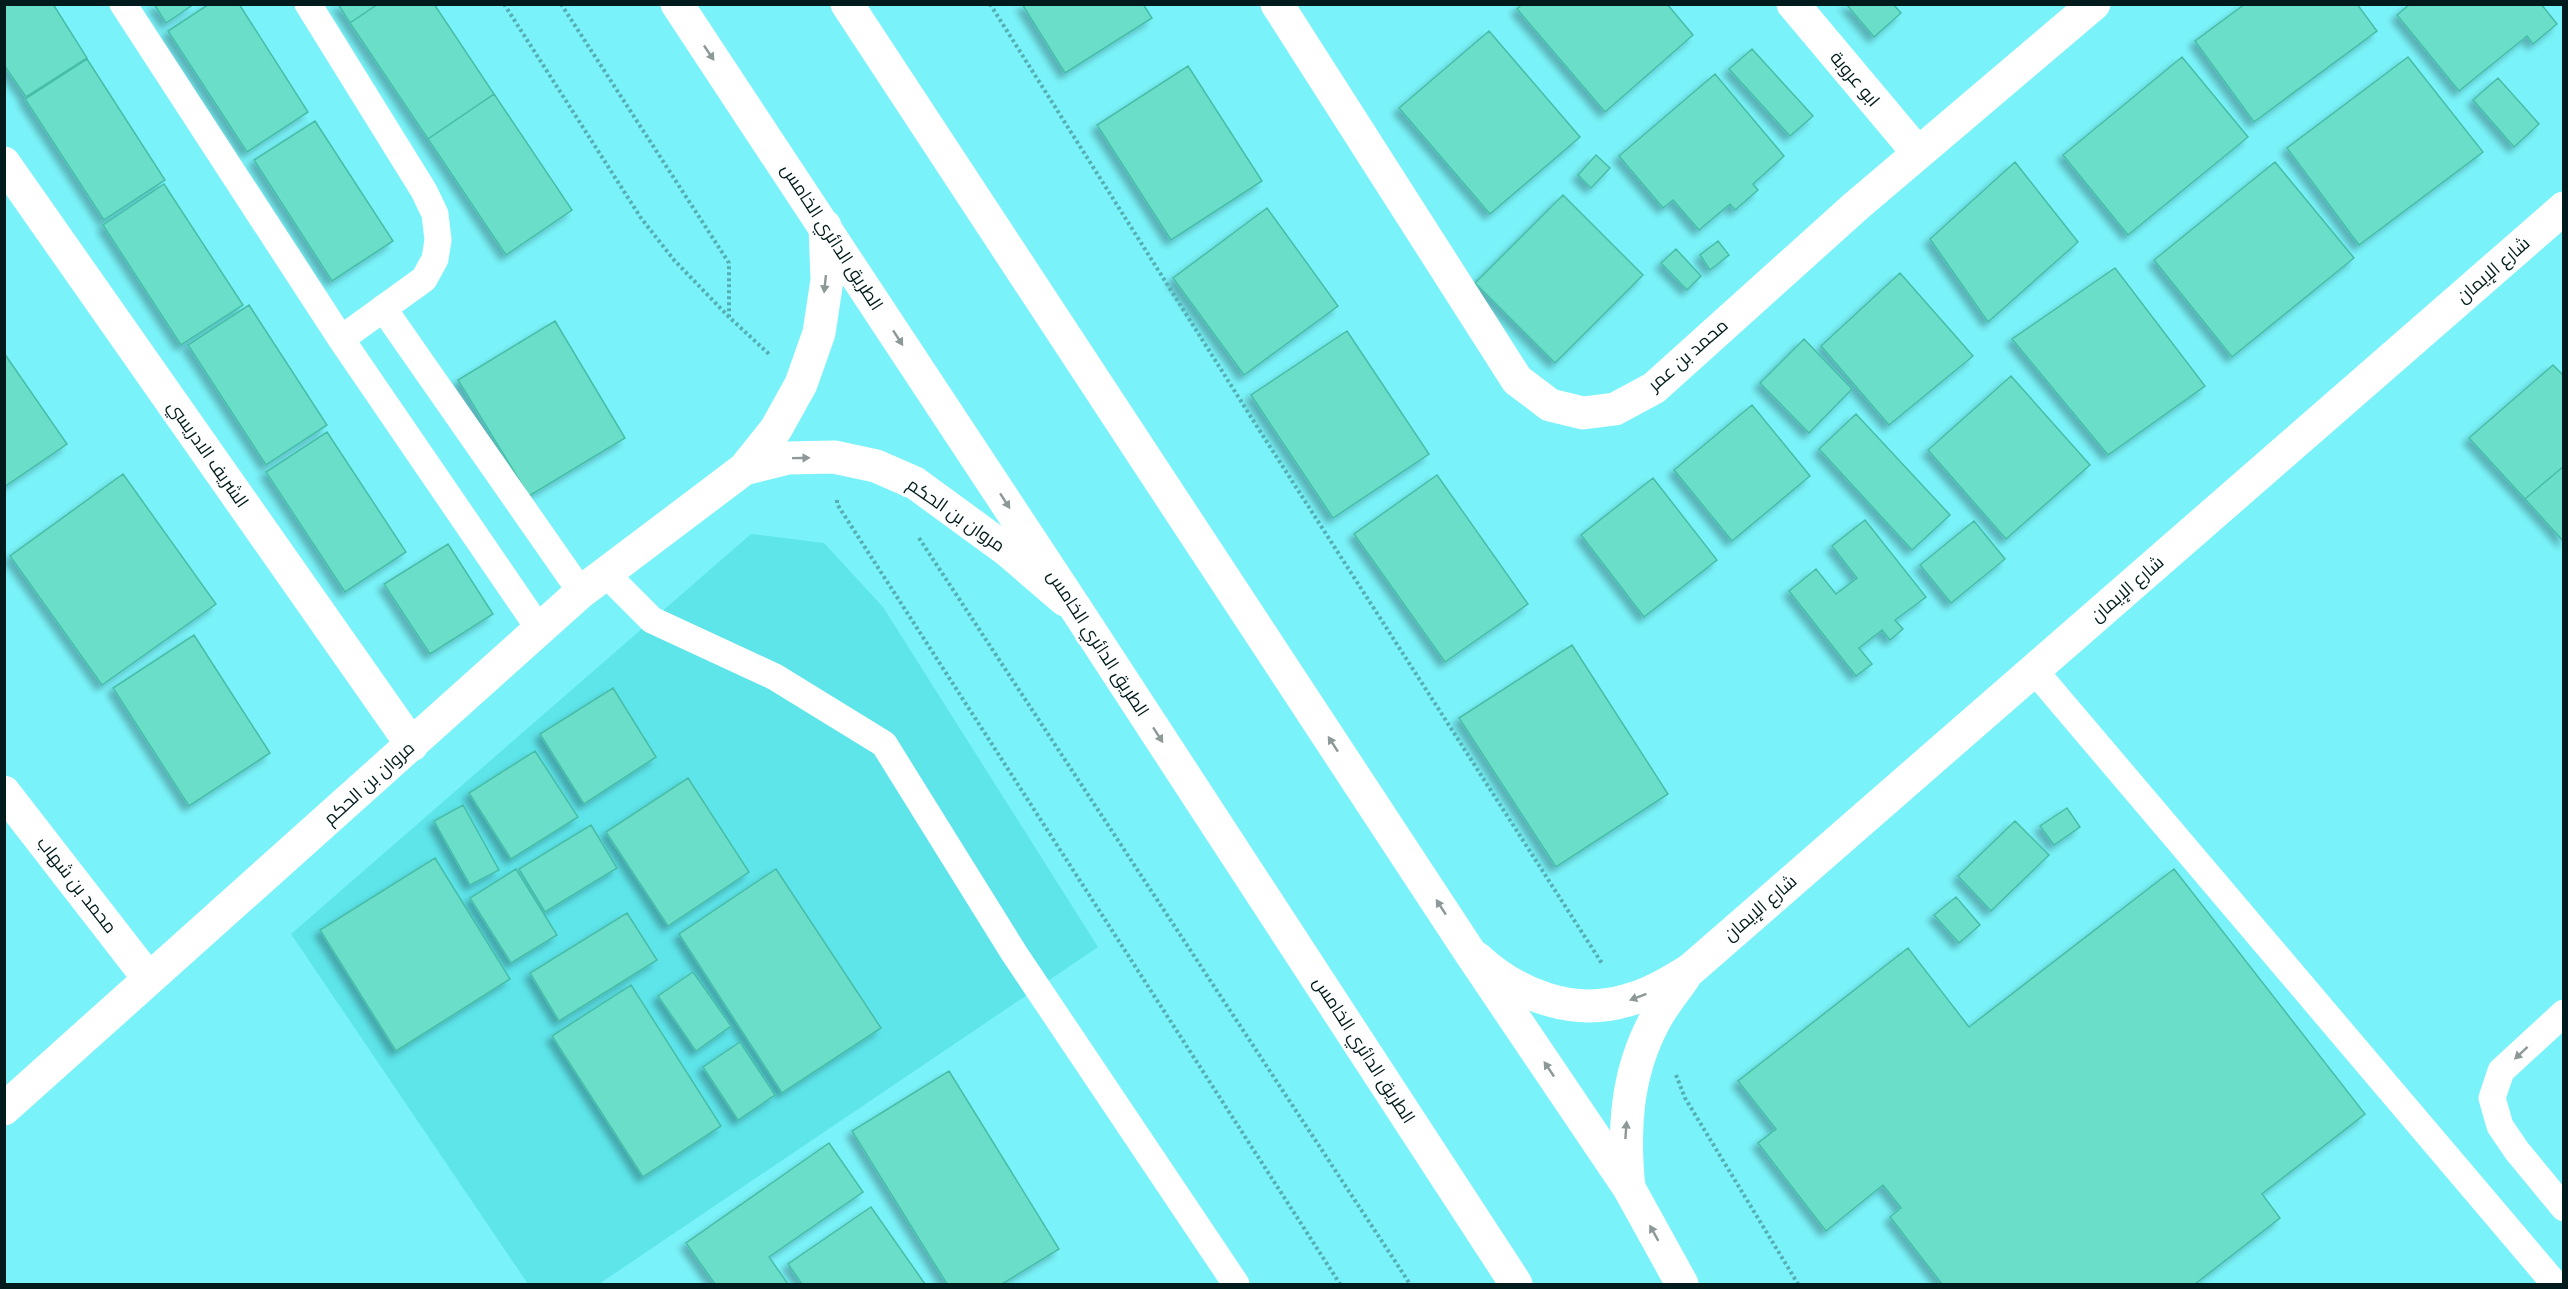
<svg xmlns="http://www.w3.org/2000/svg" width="2568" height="1289" viewBox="0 0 2568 1289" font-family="Roboto,Cairo,sans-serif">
<defs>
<filter id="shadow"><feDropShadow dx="-5.5" dy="5.5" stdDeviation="3" flood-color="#0004"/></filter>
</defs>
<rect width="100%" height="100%" fill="#79f3f9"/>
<path fill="#5de5ea" d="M751,534L824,543L883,607L1098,947L599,1284H528L291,934Z"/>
<path fill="#6bdec8" stroke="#46bda8" stroke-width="1.5" filter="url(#shadow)" d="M4,4H53L87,58L26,97L4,65Z
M154,4H194L166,23Z
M209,4H239L308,112L247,152L168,31Z
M338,4H378L350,23Z
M378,4H434L494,94L428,139L350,23Z
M1022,4H1143L1152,18L1065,73Z
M1522,4H1667L1693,35L1605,112L1517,9Z
M1846,4H1893L1901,13L1874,37Z
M2245,4H2357L2377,31L2254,122L2195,41Z
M2410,4H2541L2557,24L2533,44L2527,36L2459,91L2397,15Z
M1489,31L1580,137L1490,214L1399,108Z
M1752,49L1813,116L1790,136L1729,69Z
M2182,57L2248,137L2128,235L2063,155Z
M2408,57L2483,152L2359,245L2287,148Z
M87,59L165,180L104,220L25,99Z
M1188,66L1262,181L1171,240L1097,125Z
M1715,74L1784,156L1753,184L1758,190L1735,210L1730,204L1699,230L1673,200L1663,208L1619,156Z
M2498,78L2539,124L2514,147L2473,100Z
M494,94L572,210L506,255L428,139Z
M315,121L393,241L332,281L254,160Z
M1596,155L1610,168L1591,188L1578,175Z
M2015,162L2078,242L1988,322L1930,239Z
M2275,162L2354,258L2232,357L2154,260Z
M164,184L243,305L181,345L103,225Z
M1563,195L1643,275L1555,363L1475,283Z
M1267,208L1338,306L1244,375L1173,278Z
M1718,241L1729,255L1710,270L1700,255Z
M1676,249L1701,276L1687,290L1661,263Z
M2115,268L2205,386L2108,455L2012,339Z
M1900,273L1973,356L1889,425L1821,346Z
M249,305L327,425L266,465L188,345Z
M555,321L625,438L529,496L458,380Z
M1347,331L1429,454L1333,518L1251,395Z
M1804,339L1852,389L1809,433L1760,383Z
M4,353L67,444L4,487Z
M2553,365L2564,376V466L2525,499L2469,438Z
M2011,376L2090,465L2006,539L1928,450Z
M1752,405L1810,476L1732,541L1674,470Z
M1856,414L1950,515L1912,550L1819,449Z
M327,432L406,552L345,592L266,472Z
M2564,466V542L2525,499Z
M123,474L216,604L102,685L10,556Z
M1437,475L1528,604L1445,662L1354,534Z
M1653,478L1717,560L1644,617L1581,535Z
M1865,520L1926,597L1895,620L1903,629L1890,640L1882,630L1859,648L1872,664L1856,676L1789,591L1816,569L1836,594L1857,578L1832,546Z
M1974,521L2005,559L1951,603L1920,565Z
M448,544L493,614L430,654L384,584Z
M194,635L270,753L189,806L113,688Z
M1572,645L1668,794L1556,867L1459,718Z
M613,688L656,757L584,804L540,734Z
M535,751L578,817L511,859L469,793Z
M688,778L749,872L668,926L606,832Z
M463,805L499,870L470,885L434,821Z
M2067,808L2080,827L2054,845L2040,826Z
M2015,821L2049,855L1991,911L1958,876Z
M591,825L617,868L545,912L519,869Z
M435,858L510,979L396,1051L320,930Z
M516,869L557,935L511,963L470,898Z
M776,869L881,1028L782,1093L679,934Z
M2174,869L2365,1114L2262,1194L2280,1218L2195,1284H1942L1890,1217L1901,1208L1883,1185L1826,1231L1758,1143L1776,1129L1738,1081L1908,948L1969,1027Z
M1956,897L1980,925L1959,943L1934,915Z
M627,913L657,960L559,1021L530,973Z
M693,972L731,1026L696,1051L658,996Z
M631,985L721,1126L643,1177L552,1036Z
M740,1042L775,1095L738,1120L703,1067Z
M949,1071L1059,1249L1002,1284H947L852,1131Z
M829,1143L863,1192L769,1257L788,1284H715L686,1243Z
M871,1207L925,1284H802L788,1264Z"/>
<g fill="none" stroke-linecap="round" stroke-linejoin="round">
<path stroke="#54afb4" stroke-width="4" stroke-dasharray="3 3" stroke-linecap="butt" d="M504,4L641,218L674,260L729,317L769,354
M561,4L729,263V317
M990,4L1258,428L1603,965
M837,500V504L1340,1284
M919,538L1410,1284
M1676,1075L1685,1098L1798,1284"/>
<path stroke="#fff" stroke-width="27" d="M123,4L341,339L540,630
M308,4L424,191L435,214L438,240L435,259L424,279L341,339
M383,308L581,592
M605,573L652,620L775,677L884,744L1014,953L1236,1284
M2034,670L2555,1284
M2564,1013L2501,1071L2492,1098L2500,1126L2517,1151L2564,1208"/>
<path stroke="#fff" stroke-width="33" d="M1277,4L1517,380L1550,405L1583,413L1615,409L1654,388L1855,207L2094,4
M1793,4L1918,153
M4,163L412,745
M744,469L788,458L834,457L876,466L915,483L1008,551L1065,600
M4,792L149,979
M1477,958C1517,995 1573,1017 1628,1000C1651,994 1670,982 1690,970L2564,208
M4,1109L581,592L744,469L776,429L801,384L819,333L827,280L825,226
M1629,1188C1623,1130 1626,1075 1654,1022C1662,1006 1675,991 1685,976"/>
<path stroke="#fff" stroke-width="33" d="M677,4L1078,612L1516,1284
M847,4L1469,951L1629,1188L1682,1284"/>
</g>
<defs><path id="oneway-solid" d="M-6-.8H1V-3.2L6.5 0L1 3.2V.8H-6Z" transform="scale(1.5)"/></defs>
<g fill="#8d9898">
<use href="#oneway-solid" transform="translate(709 53) rotate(56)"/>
<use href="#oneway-solid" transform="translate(825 284) rotate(96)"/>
<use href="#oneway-solid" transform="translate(898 338) rotate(57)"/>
<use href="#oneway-solid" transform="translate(801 458) rotate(-1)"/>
<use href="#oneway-solid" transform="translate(1005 501) rotate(57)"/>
<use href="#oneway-solid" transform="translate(1158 735) rotate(57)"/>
<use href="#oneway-solid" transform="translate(1333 744) rotate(-123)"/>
<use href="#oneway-solid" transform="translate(1441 907) rotate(-123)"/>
<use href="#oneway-solid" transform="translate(1638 997) rotate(159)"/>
<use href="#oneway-solid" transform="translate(2521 1053) rotate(137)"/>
<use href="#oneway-solid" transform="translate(1549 1069) rotate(-124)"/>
<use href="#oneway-solid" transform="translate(1626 1130) rotate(-86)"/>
<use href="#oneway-solid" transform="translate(1654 1233) rotate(-119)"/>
</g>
<g text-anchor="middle" stroke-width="6" stroke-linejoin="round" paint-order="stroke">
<g font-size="18" fill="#011a1b" stroke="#fefefe">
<text transform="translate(1855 79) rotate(50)" y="6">ابو عروبة</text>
<text transform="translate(832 237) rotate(57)" y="6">الطريق الدائري الخامس</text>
<text transform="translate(2493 270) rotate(-41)" y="6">شارع الإيمان</text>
<text transform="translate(1688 355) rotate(-41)" y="6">محمد بن عمر</text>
<text transform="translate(208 454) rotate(55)" y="6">الشريف الادريسي</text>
<text transform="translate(956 515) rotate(35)" y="6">مروان بن الحكم</text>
<text transform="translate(2127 589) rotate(-41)" y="6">شارع الإيمان</text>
<text transform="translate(1098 643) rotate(57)" y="6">الطريق الدائري الخامس</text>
<text transform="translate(369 783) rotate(-42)" y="6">مروان بن الحكم</text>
<text transform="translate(77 885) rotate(52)" y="6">محمد بن شهاب</text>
<text transform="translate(1760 908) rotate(-41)" y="6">شارع الإيمان</text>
<text transform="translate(1364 1050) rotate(57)" y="6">الطريق الدائري الخامس</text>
</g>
</g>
<rect width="2568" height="1289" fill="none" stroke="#011a1b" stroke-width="12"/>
</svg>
